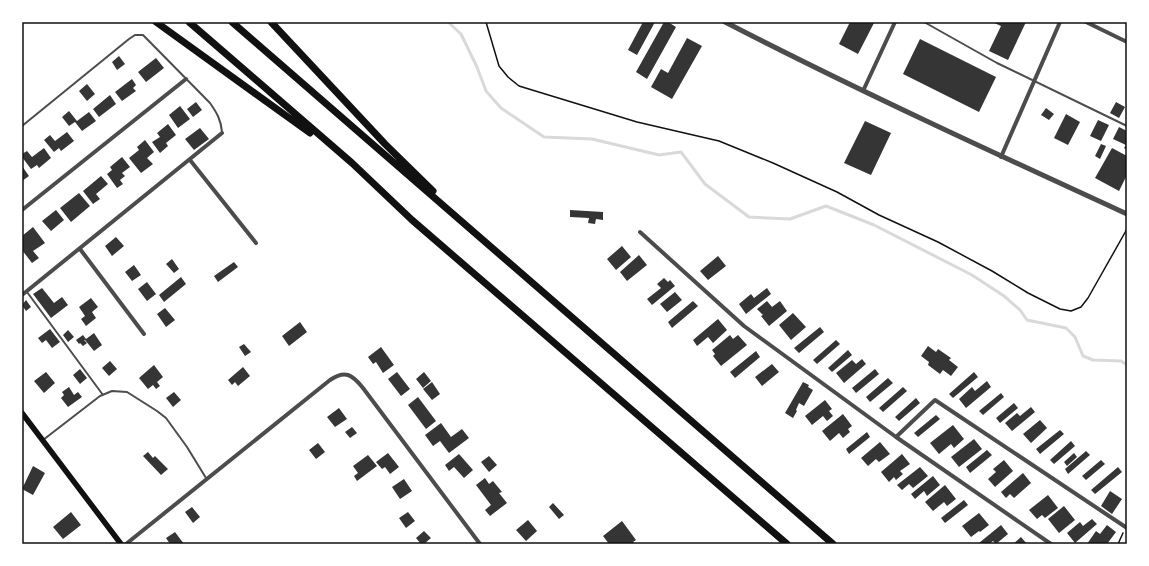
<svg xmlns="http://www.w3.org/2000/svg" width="1149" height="566" viewBox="0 0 1149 566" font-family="Barlow,sans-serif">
<rect width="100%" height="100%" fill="#fff"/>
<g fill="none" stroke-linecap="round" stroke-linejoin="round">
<path stroke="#d9d9d9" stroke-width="3" d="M448,22L461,34L477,67L486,91L501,108L544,137L592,139L659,155L681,152L705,184L749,217L790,219L826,206L874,225L972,275L1004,296L1020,310L1027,320L1066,328L1075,337L1083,356L1093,360L1121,361L1127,365"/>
</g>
<path fill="#353535" d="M643,22H655L637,55L628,50Z
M664,22H668L676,27L647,79L636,72Z
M850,22H871L874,23L858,54L839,44Z
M992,22H1026L1008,60L989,51L1001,26Z
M687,38L702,46L672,99L651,87L661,69L668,73Z
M920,39L996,77L979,112L903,74Z
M119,56L125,64L117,70L112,62Z
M156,58L164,68L146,82L138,72Z
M132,79L136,85L133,88L136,91L122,101L115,92Z
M87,84L95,94L87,101L79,91Z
M110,95L116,104L99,117L93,109Z
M196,102L202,110L193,117L187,109Z
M1116,102L1125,107L1119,118L1110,113Z
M180,106L190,119L178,128L169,115Z
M1046,108L1054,114L1049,120L1041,115Z
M69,111L77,121L89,112L96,121L82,131L75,122L69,126L62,117Z
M1066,114L1080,122L1068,145L1054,138Z
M1098,120L1109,125L1101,141L1090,136Z
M865,121L891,133L871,175L844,163Z
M168,124L176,135L166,143L168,146L160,153L152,142L160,137L157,133Z
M1119,127L1127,131V150L1124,148L1126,145L1113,139Z
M200,128L209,139L194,150L185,139Z
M67,132L74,141L61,151L59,148L54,152L44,140L50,135L55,141Z
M145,140L154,152L147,158L153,164L141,173L129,158L139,150L137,147Z
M1101,144L1106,146L1100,159L1095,156Z
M44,148L51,158L39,168L37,165L31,169L22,157V154L27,151L32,157Z
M1112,148L1127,156V175L1119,191L1095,178Z
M122,157L130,167L122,173L125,176L120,180L123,184L117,188L107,174L112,170L110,167Z
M22,166L29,176L22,181Z
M101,176L108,184L96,194L100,199L93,204L83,191Z
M79,193L90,206L71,222L60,208Z
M56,210L64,220L51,231L42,221Z
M570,210L603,212V220L596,219L595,224L588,223L589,218L570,217Z
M33,227L45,243L33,251L39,258L32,263L22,250V236Z
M116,237L124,246L112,256L105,246Z
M622,246L631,257L616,270L607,259Z
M639,255L647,265L627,281L620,272Z
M718,256L726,266L708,280L700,271Z
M172,259L179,269L174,273L166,264Z
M234,262L238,267L218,282L214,276Z
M134,265L141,275L132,281L125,272Z
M181,277L186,284L164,302L159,295Z
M664,278L668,282L670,280L675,286L652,305L647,299L661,288L657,284Z
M147,282L156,294L147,301L138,289Z
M42,288L54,303L62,297L68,305L51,318L33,294Z
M767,288L771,294L746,314L739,304L751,294L754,298Z
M675,292L682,300L667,312L660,304Z
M91,298L98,307L92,312L96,318L86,326L81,319L85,316L79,307Z
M26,300L31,307L26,311L22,305Z
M693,301L698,306L672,328L668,322Z
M767,301L772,307L780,301L787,311L769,326L761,316L763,315L757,309Z
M165,308L175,320L166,327L157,314Z
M793,313L806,327L791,340L779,325Z
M718,319L727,330L713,343L708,337L697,346L693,340Z
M300,322L307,332L289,346L282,336Z
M820,327L824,332L799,353L794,348Z
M50,329L60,342L52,348L46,340L42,343L38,338Z
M68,330L74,337L68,342L63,335Z
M94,333L102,345L94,351L85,340H84L87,343L83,346L80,343L79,344L76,340L83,335L86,339Z
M730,335L733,339L738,335L747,345L721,366L713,356L715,354L712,350Z
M836,340L840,344L817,364L813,360Z
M244,344L251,352L245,356L239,347Z
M928,346L936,352L938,349L951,358L949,360L958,367L951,376L943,370L940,374L928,365L929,362L921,356Z
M381,347L394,365L383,373L376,362L373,364L368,357Z
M848,350L852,355L832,372L828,368Z
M756,351L760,357L735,378L730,372Z
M862,359L866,364L844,383L836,373L852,360L856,364Z
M110,361L117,369L109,376L102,368Z
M772,364L779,372L762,386L755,377Z
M154,365L163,377L157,382L160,386L156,389L153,385L148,389L139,378Z
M243,367L250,376L238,386L235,382L232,385L228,380Z
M80,369L87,378L80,384L73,375Z
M875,369L879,374L856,393L852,388Z
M46,372L55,383L44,393L34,381Z
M397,372L410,389L401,396L388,379Z
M424,372L431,381L423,388L416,379Z
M974,372L978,377L953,398L949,394Z
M888,378L893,383L870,402L866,397Z
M987,381L991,387L966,408L959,399L972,387L975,391Z
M432,382L440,394L432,400L423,389Z
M803,382L809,385L808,387L813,390L804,406L799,403L796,410L797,411L793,418L785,413Z
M69,387L74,395L78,392L82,397L68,407L61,398L64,395L62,392Z
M903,387L907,391L883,412L879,408Z
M174,392L181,400L173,407L166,398Z
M1001,393L1004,397L983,415L979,411Z
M418,397L436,421L426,429L408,405Z
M916,398L920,403L899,421L895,417Z
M825,400L832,409L829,411L833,416L827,421L823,416L812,425L805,416Z
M1014,403L1018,408L1000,423L996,418Z
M1031,407L1035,412L1012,431L1005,423L1017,413L1020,416Z
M339,408L347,419L335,427L327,417Z
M843,414L852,426L848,429L850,432L843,438L839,433L830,441L822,431Z
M936,415L940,419L918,437L914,433Z
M1040,420L1047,428L1031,443L1023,434Z
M441,423L451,437L462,429L469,438L449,453L440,441L433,446L425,435Z
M953,425L964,439L954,448L951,444L939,454L930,443Z
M352,427L357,433L350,438L345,432Z
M1060,430L1064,434L1040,454L1036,449Z
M867,432L870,437L849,454L846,449Z
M974,439L982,449L959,467L951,457Z
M1071,441L1075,446L1054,464L1050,460Z
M880,442L890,454L879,462L876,459L868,466L861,458Z
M318,443L325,452L316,459L309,450Z
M987,450L992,455L970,473L966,467Z
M1086,451L1090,455L1068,474L1065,469Z
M148,452L153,458L155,456L168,469L161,475L143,456Z
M388,453L399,467L390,474L385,467L382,469L376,462Z
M1074,453L1077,457L1067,466L1064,462Z
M459,454L473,470L464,478L454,467L449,471L445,465Z
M902,454L910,464L900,471L903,474L896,480L894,477L889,482L881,472Z
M368,455L377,466L357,481L354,476L358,473L353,466Z
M489,456L497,465L489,472L481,462Z
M1004,460L1013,471L995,487L988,479L996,472L993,469Z
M1101,460L1105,464L1086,480L1082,476Z
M33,466L45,473L33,495L22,489Z
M920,467L928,476L913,488L909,484L902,490L897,485Z
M1118,467L1122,472L1095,494L1091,490Z
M1023,473L1031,483L1014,498L1010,494L1006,498L1001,492Z
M933,476L940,485L927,496L924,491L915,499L911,494Z
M485,478L489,484L493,481L502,492L499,493L507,503L490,516L485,510L491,505L476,485Z
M404,479L412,491L400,499L392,487Z
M945,485L956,499L947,506L944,502L933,511L925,502Z
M1110,491L1122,499L1112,514L1101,506Z
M1048,495L1058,508L1045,518L1042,515L1037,519L1029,510Z
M964,500L968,505L945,523L941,518Z
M553,503L564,515L559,519L549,507Z
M1064,506L1075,520L1059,533L1048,519Z
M192,507L200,517L193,523L185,512Z
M71,512L81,525L63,539L53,527Z
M408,512L415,521L406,528L399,518Z
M979,513L989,525L980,532L979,531L971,537L962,526Z
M1092,519L1097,524L1075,543L1067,533L1080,522L1083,526Z
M528,520L537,531L526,541L516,530Z
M622,521L636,540L633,542L635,544H609L603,536Z
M1001,525L1008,534L996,544L993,541L989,544H980L979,543Z
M1107,525L1116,532L1107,544H1087L1096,531L1100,534Z
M424,531L431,538L424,544H421L416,538Z
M175,532L184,544H170L166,538Z
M1021,537L1027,544H1013Z"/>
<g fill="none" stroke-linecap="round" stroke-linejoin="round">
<path stroke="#111" stroke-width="1.5" d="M486,22L499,66L508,77L519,86L637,122L719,141L773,163L837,192L879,215L938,242L992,271L1028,293L1060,309L1071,311L1081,307L1088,298L1127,229
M1118,544L1123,533"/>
<path stroke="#4c4c4c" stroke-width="2" d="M924,22L997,63L1127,126
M22,126L129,39L135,35H143L210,103C217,113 221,120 222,132
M27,292L103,395
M43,440L100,396L112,391L127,392L157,411L166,418L187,447L206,478"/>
<path stroke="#4c4c4c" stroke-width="4" d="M1086,22L1127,42
M863,91L895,22
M1001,157L1060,22
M190,160L256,243
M22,210L186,79
M640,232L744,326L896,437L1051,544
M80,249L144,334
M22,295L222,133
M896,437L935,400L1127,528
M126,544L330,380C345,370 352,374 363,388L480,544"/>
<path stroke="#4c4c4c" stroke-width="5" d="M725,22C857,90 992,152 1127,214"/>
<path stroke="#111" stroke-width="5.5" d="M22,413L121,544"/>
<path stroke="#111" stroke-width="7" d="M156,22L310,133
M189,22L352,163L412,220L787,544
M232,22L833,544
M271,22L385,144L433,191"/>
</g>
<rect width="1149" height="566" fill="none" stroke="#ffffff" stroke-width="46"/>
<rect x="23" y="23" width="1103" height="520" fill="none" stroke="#111" stroke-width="1.5"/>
</svg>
